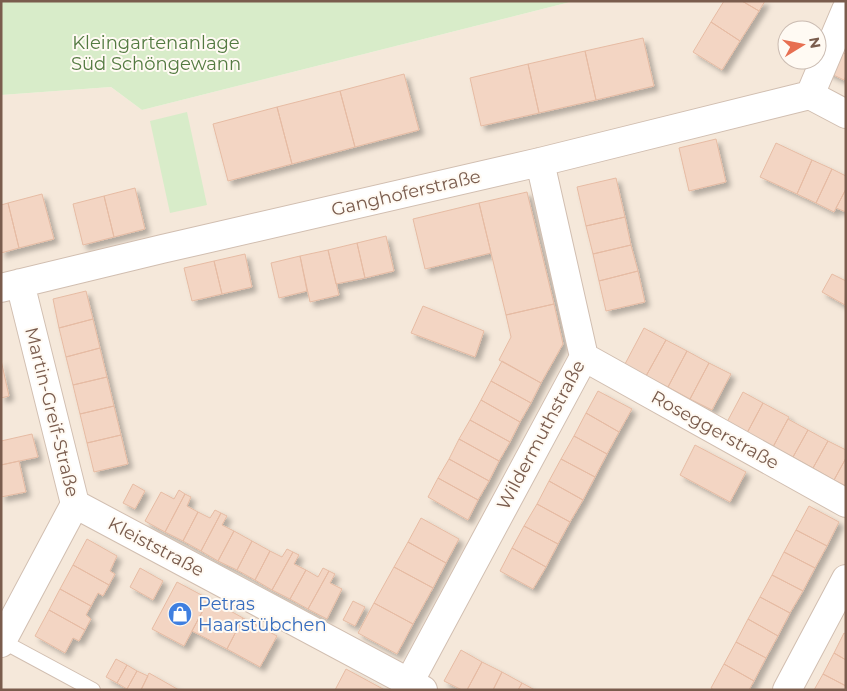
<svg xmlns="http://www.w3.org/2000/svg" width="847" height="691" viewBox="0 0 847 691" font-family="Montserrat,sans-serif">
<defs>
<filter id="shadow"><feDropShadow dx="4.5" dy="4.5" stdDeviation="2.5" flood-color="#0004"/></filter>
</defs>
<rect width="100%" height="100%" fill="#fdf6ec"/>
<path fill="#f5e8da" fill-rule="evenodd" d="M574,1H846V690H1V95L111,87L142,110ZM787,30H817V60H787Z"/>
<path fill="#d8ecc9" d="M1,1H574L142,110L111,87L1,95Z
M187,112L207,205L170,213L150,121Z"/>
<path fill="#f3d5c3" stroke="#e6bba3" filter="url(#shadow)" d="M724,1H742L759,11L740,41L711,22Z
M742,1H765L759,11Z
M711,22L740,41L722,70L693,52Z
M643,38L654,86L596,100L585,51Z
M835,49L846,54V76L844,80L825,71Z
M585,51L596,100L539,113L528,64Z
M528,64L539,113L481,126L470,78Z
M404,74L419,130L355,147L340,91Z
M340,91L355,147L292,164L277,107Z
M277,107L292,164L228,181L213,124Z
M716,139L726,182L689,191L679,148Z
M776,143L812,160L797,194L760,177Z
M812,160L832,169L816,203L797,194Z
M832,169L846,176V189L834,212L816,203Z
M616,178L625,217L586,226L577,187Z
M135,188L145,229L114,237L104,196Z
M846,189V212L836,208Z
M527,192L554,304L506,315L479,203Z
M42,194L54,239L19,248L8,203Z
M104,196L114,237L83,245L73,204Z
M8,203L19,248L1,253V205Z
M479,203L491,253L425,269L413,219Z
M625,217L631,245L593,254L586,226Z
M386,236L394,271L365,278L357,243Z
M357,243L365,278L336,284L328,250Z
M631,245L638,271L599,281L593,254Z
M328,250L339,295L310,302L300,256Z
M245,254L252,287L222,294L214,261Z
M300,256L307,291L279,298L271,263Z
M214,261L222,294L192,301L184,268Z
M638,271L645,302L606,311L599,281Z
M832,274L846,281L845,305L822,292Z
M86,291L93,319L59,328L53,299Z
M554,304L563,344L541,383L499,360L511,337L506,315Z
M423,306L484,331L475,357L411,333Z
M93,319L100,348L66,357L59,328Z
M644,328L666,340L646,376L625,364Z
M666,340L687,351L668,387L646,376Z
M100,348L107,377L73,385L66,357Z
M687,351L709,363L690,399L668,387Z
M1,360L9,396L1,398Z
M502,361L541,383L531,403L491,381Z
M709,363L731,374L712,410L690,399Z
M107,377L114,406L80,414L73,385Z
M491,381L531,403L520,422L481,400Z
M598,391L632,409L619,432L586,413Z
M743,392L763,403L747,433L727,422Z
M481,400L520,422L510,442L470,420Z
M763,403L789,417L773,447L747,433Z
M114,406L121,435L87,443L80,414Z
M586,413L619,432L607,454L574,436Z
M788,419L808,430L793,457L773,447Z
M470,420L510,442L499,461L459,439Z
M808,430L828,441L813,468L793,457Z
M32,434L38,457L1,465V441Z
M121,435L128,464L94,472L87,443Z
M574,436L607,454L595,477L561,459Z
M459,439L499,461L489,481L449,459Z
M828,441L846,450V458L834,480L813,468Z
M695,445L746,472L730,502L680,475Z
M846,458V486L834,480Z
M449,459L489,481L478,500L438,478Z
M561,459L595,477L583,500L549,481Z
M19,461L26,492L1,497V465Z
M438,478L478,500L468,520L428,497Z
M549,481L583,500L570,522L537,504Z
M133,484L145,491L135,509L123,503Z
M179,490L185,494L165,532L145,521L161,492L174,499Z
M185,494L191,497L187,506L198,512L183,541L165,532Z
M537,504L570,522L558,544L524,526Z
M809,506L839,522L827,546L796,530Z
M215,510L221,513L201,551L183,541L198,512L210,518Z
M221,513L227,516L222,525L234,531L218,561L201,551Z
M421,518L459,539L446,563L408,542Z
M524,526L558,544L546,567L512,548Z
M796,530L827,546L815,568L784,552Z
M234,531L252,541L237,570L218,561Z
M87,539L117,556L110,571L115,574L109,585L73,565Z
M252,541L270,551L255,580L237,570Z
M408,542L446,563L433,588L394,567Z
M512,548L546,567L533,589L500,571Z
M287,549L293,552L272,590L255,580L270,551L282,557Z
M293,552L299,555L294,564L306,570L290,599L272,590Z
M784,552L815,568L803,591L772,575Z
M73,565L109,585L103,596L98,593L91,606L60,589Z
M394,567L433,588L413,624L374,603Z
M140,568L163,581L153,600L130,587Z
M323,568L329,571L308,609L290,599L306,570L318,577Z
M329,571L335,574L330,583L342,589L327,619L308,609Z
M772,575L803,591L790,613L760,597Z
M177,582L209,599L184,646L152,629Z
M60,589L91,606L86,615L91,619L85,630L49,610Z
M760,597L790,613L778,636L748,619Z
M209,599L243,618L227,649L192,631Z
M353,601L365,607L355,626L343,620Z
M374,603L413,624L397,654L358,633Z
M49,610L85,630L79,641L73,638L65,653L35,636Z
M243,618L277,636L260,667L227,649Z
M748,619L778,636L766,658L736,642Z
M844,633L846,634V660L834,653Z
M736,642L766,658L754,681L724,664Z
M461,650L482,662L467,690H462L444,681Z
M834,653L846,660V686L823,674Z
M116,659L127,665L117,683L106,677Z
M482,662L502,672L493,690H467Z
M724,664L754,681L749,690H714L711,688Z
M127,665L137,671L127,689L117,683Z
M346,669L383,689L382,690H335Z
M137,671L148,676L141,690H129L127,689Z
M502,672L522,683L518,690H493Z
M149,673L179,690H141Z
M823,674L846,686V690H814Z
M522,683L535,690H518Z"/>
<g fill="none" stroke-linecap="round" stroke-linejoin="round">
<g stroke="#d1beb0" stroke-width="16">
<path id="lane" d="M2,641L93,690"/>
</g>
<g stroke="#d1beb0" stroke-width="30">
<path id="street" d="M810,95L846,10
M810,95L846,114
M1,288L162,249L540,162L810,95
M584,357L846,503
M75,504L423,690
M1,643L75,504L20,283
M405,690L584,357L540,162
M787,690L846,579"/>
</g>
<use href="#lane" stroke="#fff" stroke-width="14"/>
<use href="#street" stroke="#fff" stroke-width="28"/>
</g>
<defs>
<g id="shop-disc" transform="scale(1.25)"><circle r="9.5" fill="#3f7fe0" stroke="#fffaf3"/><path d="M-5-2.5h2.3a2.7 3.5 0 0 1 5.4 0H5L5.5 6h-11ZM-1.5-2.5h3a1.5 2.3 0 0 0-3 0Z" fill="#fff"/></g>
</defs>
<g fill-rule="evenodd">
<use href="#shop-disc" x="180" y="614"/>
</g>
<g text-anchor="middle" stroke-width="4" stroke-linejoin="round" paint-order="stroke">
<g font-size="18" fill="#537a41" stroke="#fffaf3">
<text x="156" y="49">Kleingartenanlage<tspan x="156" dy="21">Süd Schöngewann</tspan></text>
</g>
<g font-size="18" fill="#7a5c4d" stroke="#fffaf3">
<text transform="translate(406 193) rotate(-13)" y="6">Ganghoferstraße</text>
<text transform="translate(52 412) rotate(76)" y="6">Martin-Greif-Straße</text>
<text transform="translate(715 430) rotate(29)" y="6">Roseggerstraße</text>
<text transform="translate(541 435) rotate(-62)" y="6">Wildermuthstraße</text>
<text transform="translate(156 547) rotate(28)" y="6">Kleiststraße</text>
</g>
<g font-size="18" fill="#366cbe" stroke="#fffaf3" text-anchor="start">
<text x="198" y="610">Petras<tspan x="198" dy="21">Haarstübchen</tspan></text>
</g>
</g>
<rect width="847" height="691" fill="none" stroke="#7a5c4d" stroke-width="5"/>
<g transform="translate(802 45) rotate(80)"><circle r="24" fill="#fffaf3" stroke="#cabbb1"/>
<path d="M0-4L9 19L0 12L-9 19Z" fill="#e76f51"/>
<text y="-8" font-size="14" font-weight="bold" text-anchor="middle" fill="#7a5c4d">N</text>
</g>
</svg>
